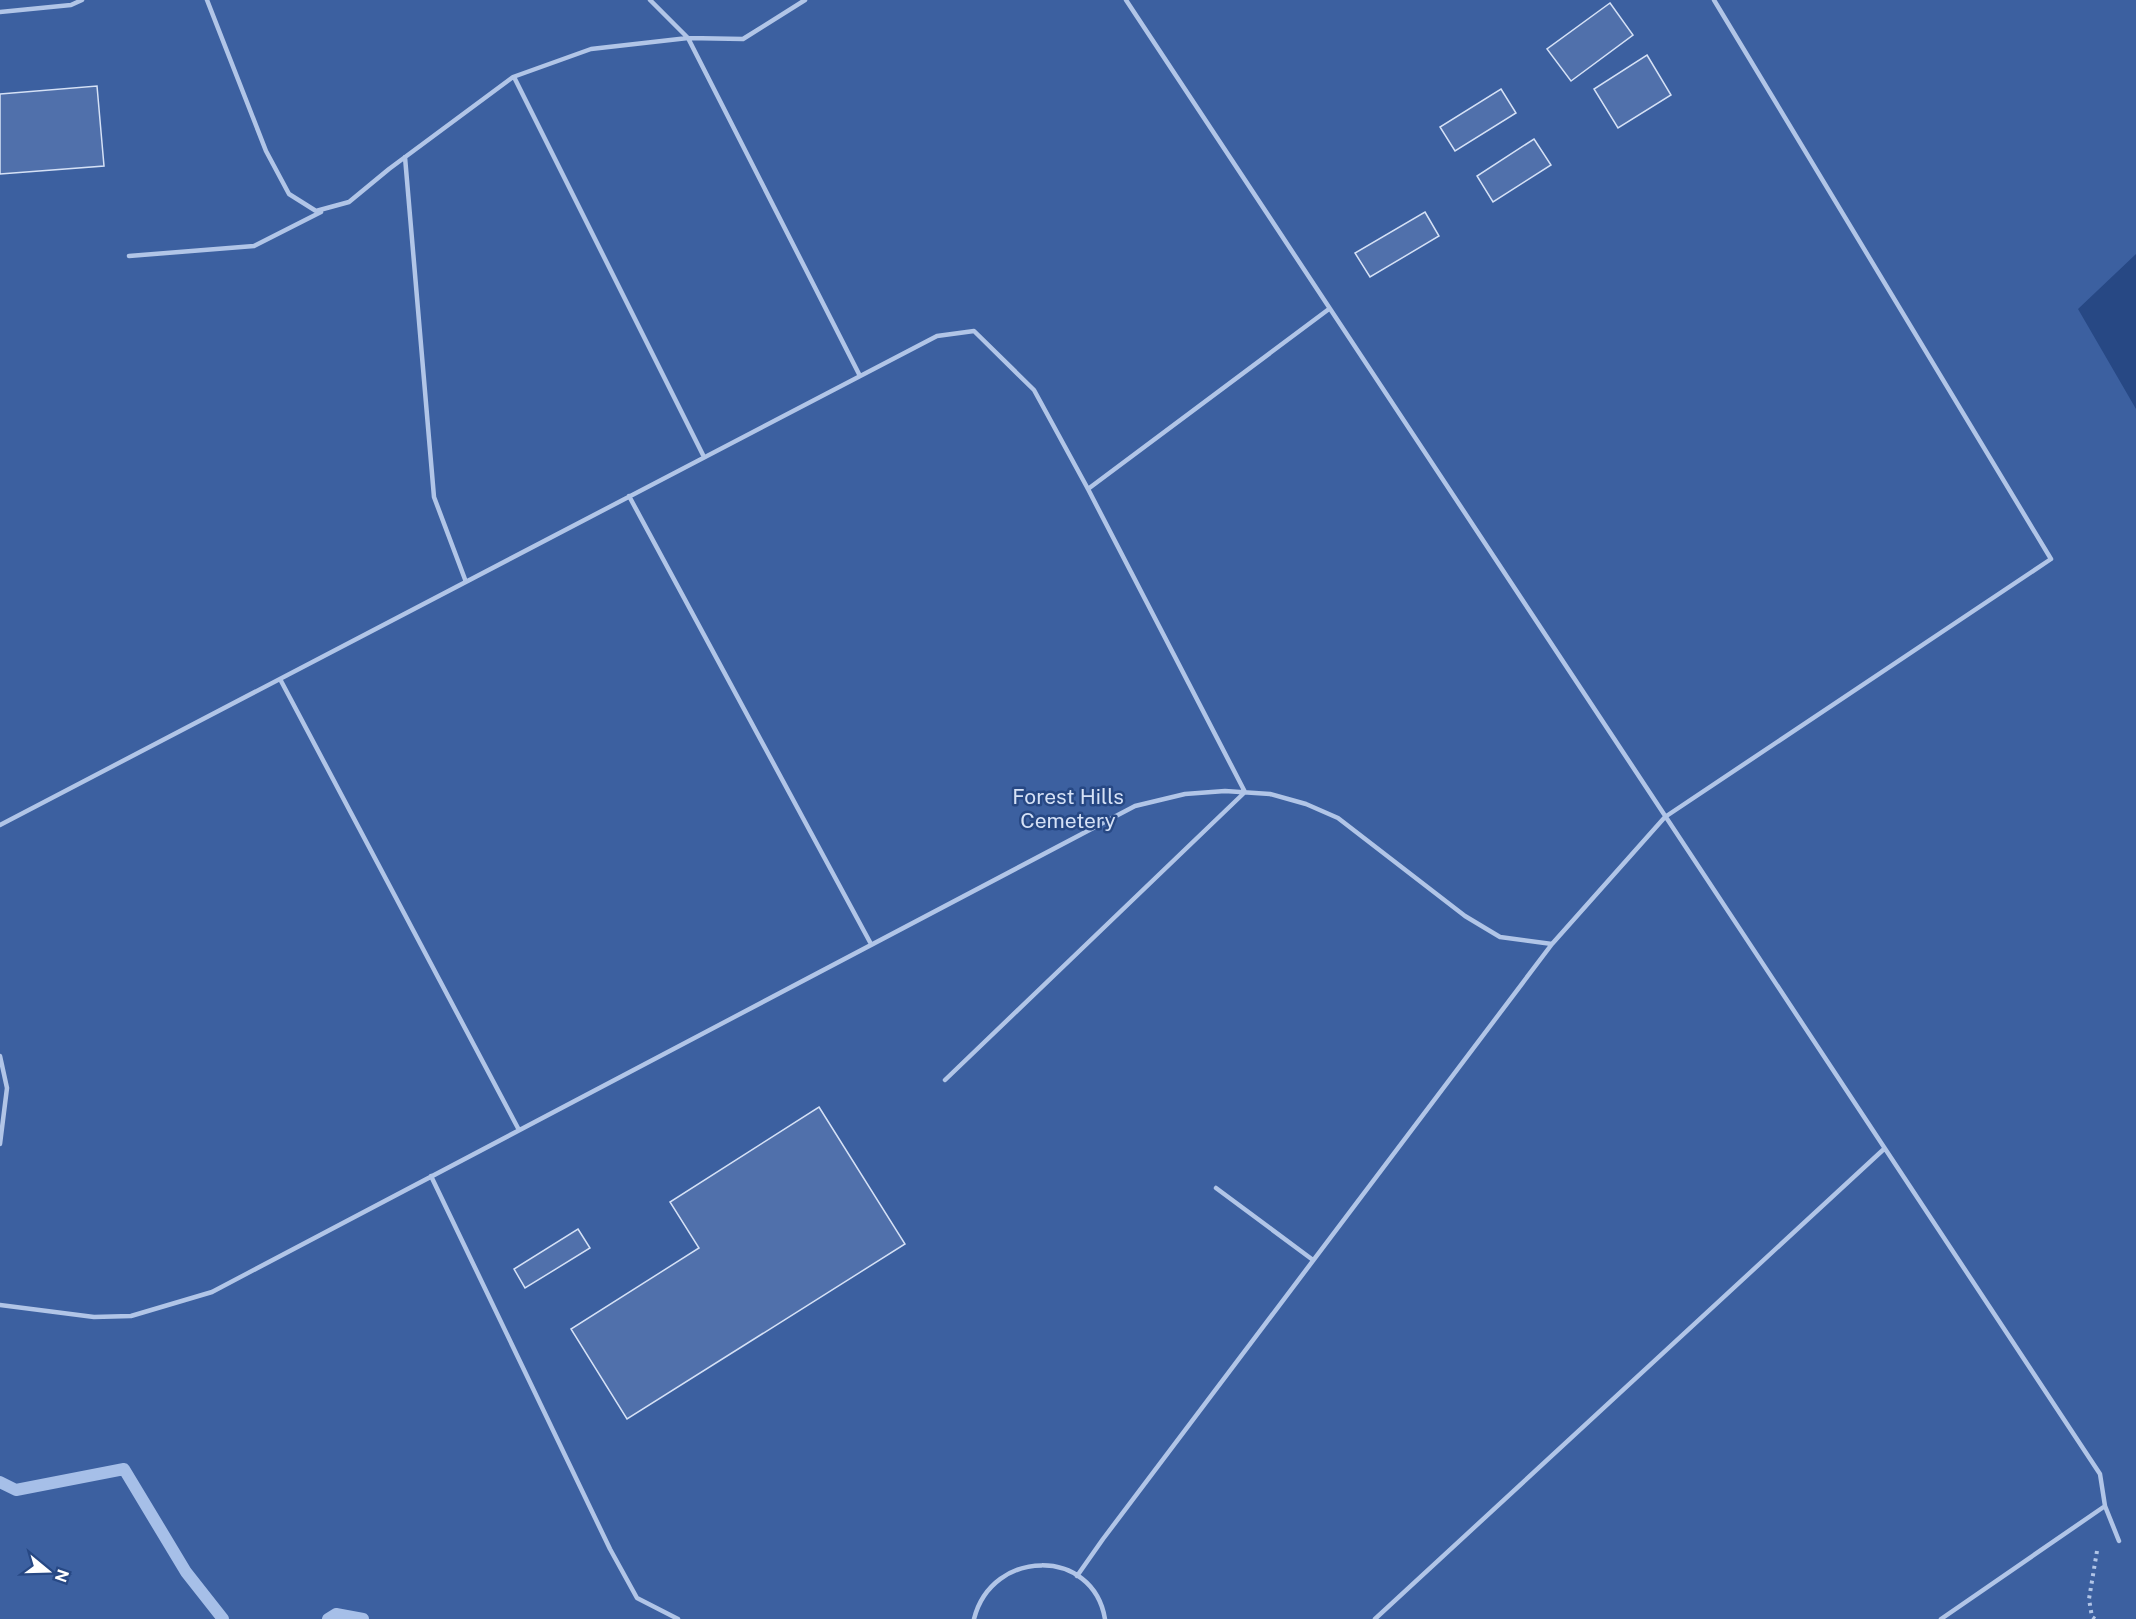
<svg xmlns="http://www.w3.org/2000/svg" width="2136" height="1619" viewBox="0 0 2136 1619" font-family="'Public Sans',sans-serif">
<rect width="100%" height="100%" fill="#274884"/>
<path fill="#3c60a0" d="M0,0H2136V254L2078,309L2136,409V1619H0Z"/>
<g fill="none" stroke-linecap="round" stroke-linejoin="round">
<path stroke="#a6bfe8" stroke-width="12" d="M0,1482L16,1490L124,1469L186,1572L223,1619
M328,1619L336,1614L363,1619"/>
</g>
<path fill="#5070ab" stroke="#d5e1f6" stroke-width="1.5" d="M1610,3L1633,35L1571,81L1547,49Z
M1647,55L1671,95L1618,128L1594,89Z
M97,86L104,166L0,174V94Z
M1501,89L1516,113L1455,151L1440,127Z
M1534,139L1551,165L1493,202L1477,176Z
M1425,212L1439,236L1370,277L1355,253Z
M819,1107L905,1244L627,1419L571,1329L699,1248L670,1202Z
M578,1229L590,1248L525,1288L514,1269Z"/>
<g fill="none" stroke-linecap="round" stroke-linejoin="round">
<path stroke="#b1c5e7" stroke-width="4" stroke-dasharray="3 4.5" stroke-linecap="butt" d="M2095,1619L2092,1617L2089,1599L2097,1551"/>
<path stroke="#b1c5e7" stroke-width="4.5" d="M207,0L266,151L289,194L316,211L349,202L389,169L513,77L591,49L688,38L860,376
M650,0L688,38L743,39L805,0
M1126,0L2100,1474L2105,1506L2119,1541
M0,12L71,5L82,0
M514,77L704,457
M405,157L434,497L466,582
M129,256L254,246L321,212
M1088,489L1329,309
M629,496L871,944
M280,679L519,1130
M0,825L937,336L974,331L1034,390L1088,489L1245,792L945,1080
M0,1056L7,1088L0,1144
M431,1176L610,1549L637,1598L678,1619
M1216,1188L1313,1260
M0,1305L94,1317L131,1316L212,1292L1135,806L1185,794L1225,791L1270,794L1306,804L1338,818L1465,916L1500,937L1552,944
M1077,1576L1103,1539L1552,944L1665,817L2051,559L1714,0
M974,1619C992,1548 1093,1547 1105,1619
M1375,1619L1884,1149
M1941,1619L2105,1506"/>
</g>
<g text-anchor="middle" stroke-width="5" stroke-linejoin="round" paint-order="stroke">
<g font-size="21" fill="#d5e1f6" stroke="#274884">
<text x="1068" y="804">Forest Hills<tspan x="1068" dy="24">Cemetery</tspan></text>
</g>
</g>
<g transform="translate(48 1571) rotate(109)" stroke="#274884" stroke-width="4.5" paint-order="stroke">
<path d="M0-4.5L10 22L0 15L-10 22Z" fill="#ffffff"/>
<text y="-9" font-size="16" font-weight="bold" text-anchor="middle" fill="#ffffff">N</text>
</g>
</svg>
